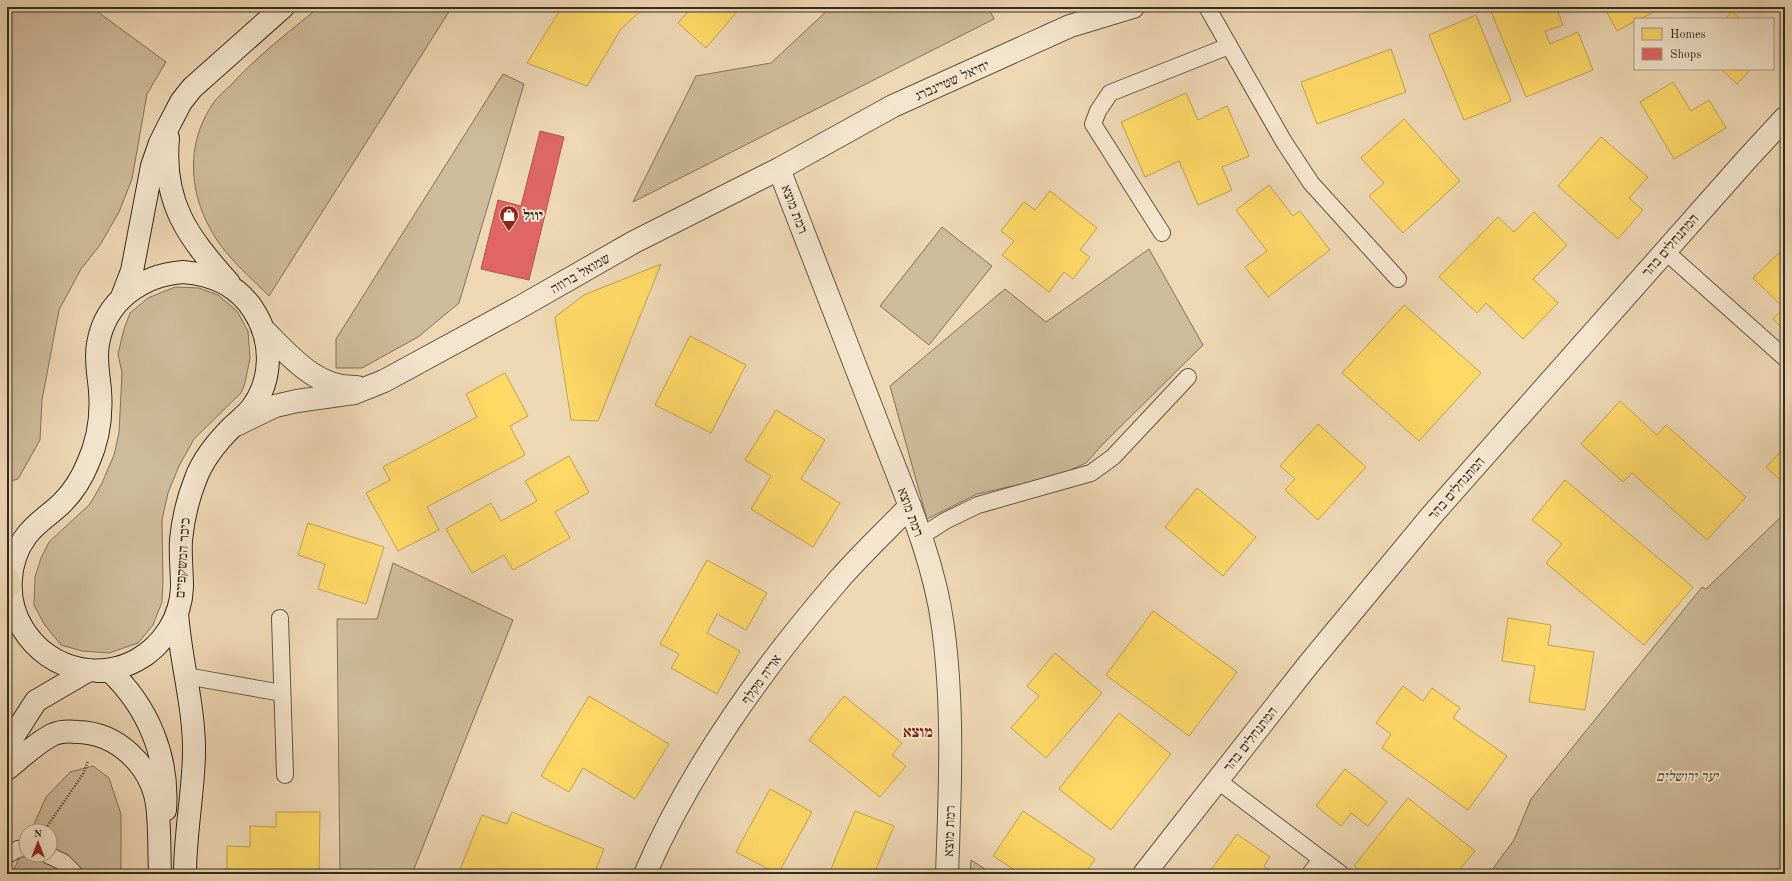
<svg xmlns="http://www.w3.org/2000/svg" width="1792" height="881" viewBox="0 0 1792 881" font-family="'Old Standard TT','Frank Ruhl Libre',serif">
<rect width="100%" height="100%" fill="#eed8b4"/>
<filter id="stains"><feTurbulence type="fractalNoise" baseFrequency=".005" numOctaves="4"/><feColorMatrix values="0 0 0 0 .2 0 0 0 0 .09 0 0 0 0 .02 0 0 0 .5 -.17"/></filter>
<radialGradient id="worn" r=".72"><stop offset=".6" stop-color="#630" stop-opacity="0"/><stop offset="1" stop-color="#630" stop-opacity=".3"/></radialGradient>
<path fill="#cebb9b" stroke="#81745e" d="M7,7H91L166,62L147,94L132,179L119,212L100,245L81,269L59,310L42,400L40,440L18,479L7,482Z
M319,7H452L269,296C254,281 238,267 225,251C190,207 181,149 214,102C219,96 225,90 231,85C257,56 289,32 319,7Z
M831,7H988L994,19L633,202L696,76L771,63Z
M503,74L524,84L459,303L418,337L362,368H336V339Z
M942,227L992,266L929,345L880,306Z
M1149,249L1203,345L1103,444L1086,463L1057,476L977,494L927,519L890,386L1005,289L1046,322Z
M175,287L199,288L218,295L237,311L248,331L250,358L245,383L241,393L194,439L179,466L168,493L162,520L163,582L162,602L153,625L138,643L109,653L82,651L61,645L44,624L34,605L35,577L41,558L49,542L90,504L102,483L114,455L119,433L122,373L118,354L124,329L130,313L148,298Z
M1785,513V874H1489L1514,840L1531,799L1702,587L1706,589Z
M393,563L513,620L412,874H340L337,619H377Z
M93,766L109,778L121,814V874H12L26,842V855H50V831H31L46,797L70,772Z
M971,860L993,874H970Z"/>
<path fill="#ffd966" stroke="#c2a551" d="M562,7H645L621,29L587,86L527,63Z
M692,7H741L706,48L678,23Z
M1494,7H1556L1563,25L1545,31L1550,44L1578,32L1593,70L1526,97L1490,9Z
M1604,7H1663L1640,19H1635V21L1617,31Z
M1732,11L1740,19H1725Z
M1476,15L1511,101L1464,120L1429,35Z
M1391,49L1406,92L1317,124L1301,82Z
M1721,69H1751L1737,84Z
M1673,82L1691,111L1709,100L1726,128L1674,159L1640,102Z
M1186,93L1198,120L1227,106L1249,156L1222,167L1232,190L1198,205L1179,161L1145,177L1121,122Z
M1404,119L1460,181L1403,233L1369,196L1384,183L1361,158Z
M1601,137L1648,177L1629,198L1643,210L1618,239L1558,186Z
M1269,185L1293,216L1300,211L1330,250L1268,297L1245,267L1267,251L1236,210Z
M1050,191L1097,228L1080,250L1090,257L1073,279L1064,272L1049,292L1002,255L1014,241L1001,231L1024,202L1035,210Z
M1534,212L1567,245L1533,279L1558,303L1523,339L1486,303L1477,313L1439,277L1498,217L1514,232Z
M1785,247V331L1773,319L1784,308L1753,278Z
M661,264L598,421L571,420L555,317L584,295Z
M1404,305L1481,373L1419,441L1342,373Z
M690,336L746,365L711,433L655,405Z
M505,373L528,416L510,426L525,455L427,507L439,530L398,551L366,493L390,480L383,467L477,417L466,394Z
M1620,401L1657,435L1666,425L1746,497L1707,540L1632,473L1623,482L1581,444Z
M776,410L825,440L801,479L840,503L813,547L751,509L771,476L745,460Z
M1318,424L1366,467L1318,520L1285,490L1295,479L1280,466Z
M1785,447V484L1766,467Z
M569,456L589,492L555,512L570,538L513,570L504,555L472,573L446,529L491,503L501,521L537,501L525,481Z
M1565,480L1693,587L1644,645L1546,563L1562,544L1532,520Z
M1197,488L1256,537L1223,576L1165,527Z
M308,523L384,547L366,604L318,589L325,564L298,555Z
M707,560L767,593L746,630L717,614L707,633L740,651L717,694L671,668L679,654L660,644Z
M1153,611L1237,672L1189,736L1106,675Z
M1508,618L1551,625L1548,645L1594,652L1585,710L1529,702L1535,666L1502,661Z
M1055,653L1102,693L1046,758L1011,728L1039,696L1027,686Z
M1403,686L1423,701L1432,688L1460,708L1453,718L1507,756L1468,810L1382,748L1391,734L1376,723Z
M589,696L669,744L635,799L583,768L569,792L541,776Z
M844,696L902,743L892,755L906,766L880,797L809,740Z
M1119,713L1171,754L1111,830L1059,789Z
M1345,769L1387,802L1368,826L1351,813L1341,826L1316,806Z
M770,789L812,812L778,874L736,852Z
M1408,798L1475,851L1456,874H1364L1354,866Z
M855,811L894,826L874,874H829Z
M1023,811L1095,859L1085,874H1021L993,856Z
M276,812H320L319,874H227V846L250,847V826L276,827Z
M512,812L604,849L594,874H458L482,815L507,824Z
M1237,834L1270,857L1264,866L1276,874H1208Z"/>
<path fill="#e06666" stroke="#ac5551" d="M540,131L564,137L529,280L481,269L498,200L521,206Z"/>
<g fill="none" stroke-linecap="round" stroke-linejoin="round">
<g stroke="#625746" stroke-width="18">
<path id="service" d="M1207,7L1284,142L1311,183L1398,279
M1162,233L1093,124L1098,111L1110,93L1229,46
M1665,251L1785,358
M920,537L945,521L978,505L1091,473L1113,457L1188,377
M280,618L285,775
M186,676L282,693
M1217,780L1341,874
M7,855L18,849L26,848
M48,855L63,862L75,874
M1310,874L1321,859"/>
</g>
<g stroke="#625746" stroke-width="24">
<path id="minor" d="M779,169C812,255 846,341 879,427C904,492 934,558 943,627C954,709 950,792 947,874
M264,330C290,356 317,389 357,387
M236,425L275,406L297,401L354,393L384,381L522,306L634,242L779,169L893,106L1070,26L1133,7
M645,874C690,770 762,669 836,583C859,556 885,532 910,506
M1144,874L1308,665L1432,515L1747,159L1785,118"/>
</g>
<g stroke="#342c21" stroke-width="24">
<path id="secondary" d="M168,138C162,203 188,237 229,283
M183,272C211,274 238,285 254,311C273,341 273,380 251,409C245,416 238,421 232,427C217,442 203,459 196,478C188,498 183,518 181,540C180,556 182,571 182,587C181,617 164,645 137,660C121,669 100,673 81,669C57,665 36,650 23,629C5,601 7,561 27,535C37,522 51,514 62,503C73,492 82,478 88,463C98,441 102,416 100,391C99,376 95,360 98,344C105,301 142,275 183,272Z
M122,297L132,271L152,166L160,143L169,125L181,102L192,88L283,7
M177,612C180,660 195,707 194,755C193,795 185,834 185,874
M97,671H110C148,707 169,757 165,810
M7,746L36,701L89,670
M7,769C22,757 37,742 54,734C61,731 70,731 78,732C117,733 151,765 157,804C160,827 159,851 160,874"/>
</g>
<g stroke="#342c21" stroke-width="24">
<path id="trunk" d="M7,577L10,586"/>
</g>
<path stroke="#342c21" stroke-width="2.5" stroke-dasharray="1 2" stroke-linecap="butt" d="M44,831L83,774L88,761"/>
<use href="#service" stroke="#f4e6ce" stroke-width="16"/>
<use href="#minor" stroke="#f4e6ce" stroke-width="22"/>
<use href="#secondary" stroke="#f4e6ce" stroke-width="22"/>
<use href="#trunk" stroke="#eed8b4" stroke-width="22"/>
</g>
<defs>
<g id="shop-pin" transform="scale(1)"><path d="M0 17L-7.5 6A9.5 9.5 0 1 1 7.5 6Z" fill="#8f2418" stroke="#f4e6ce"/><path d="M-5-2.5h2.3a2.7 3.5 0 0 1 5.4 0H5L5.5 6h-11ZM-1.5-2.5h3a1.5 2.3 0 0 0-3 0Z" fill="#fff"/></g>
</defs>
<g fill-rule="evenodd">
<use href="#shop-pin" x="509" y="215"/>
</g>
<g text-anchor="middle" stroke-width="4" stroke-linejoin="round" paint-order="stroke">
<g font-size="14" fill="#342c21" stroke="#f4e6ce">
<text transform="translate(952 80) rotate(-24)" y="5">יחיאל שטיינברג</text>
<text transform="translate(795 209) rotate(69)" y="5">רמת מוצא</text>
<text transform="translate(1670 245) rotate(-49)" y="5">המתנחלים בהר</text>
<text transform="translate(580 273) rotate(-30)" y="5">שמואל ברוזה</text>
<text transform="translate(1456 488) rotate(-49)" y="5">המתנחלים בהר</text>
<text transform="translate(911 512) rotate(70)" y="5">רמת מוצא</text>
<text transform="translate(182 558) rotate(-86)" y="5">כיכר המשקפיים</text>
<text transform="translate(761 679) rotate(-54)" y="5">אריה מקלף</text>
<text transform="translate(1250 739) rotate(-52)" y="5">המתנחלים בהר</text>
<text transform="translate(949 831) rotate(-88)" y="5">רמת מוצא</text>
</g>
<g font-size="14" font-weight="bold" fill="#342c21" stroke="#f4e6ce" text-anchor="start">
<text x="523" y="220">יוול</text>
</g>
<g font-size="14" font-style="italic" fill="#534939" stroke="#f4e6ce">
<text x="1687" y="781">יער ירושלים</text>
</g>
<g font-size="16" font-weight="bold" fill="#7a1f14" stroke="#f4e6ce">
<text x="918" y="737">מוצא</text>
</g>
</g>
<rect width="1792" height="881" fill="none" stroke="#eed8b4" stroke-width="24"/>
<rect x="8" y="8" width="1776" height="865" fill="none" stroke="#342c21" stroke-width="2"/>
<rect x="12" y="12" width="1768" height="857" fill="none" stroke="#342c21"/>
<rect x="1634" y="18" width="140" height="52" fill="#f4e6ce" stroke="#a79c89"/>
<rect x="1642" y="28" width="20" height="12" fill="#ffd966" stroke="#a79c89"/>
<text x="1670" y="38" font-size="12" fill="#342c21">Homes</text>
<rect x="1642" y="48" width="20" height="12" fill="#e06666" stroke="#a79c89"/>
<text x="1670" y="58" font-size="12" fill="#342c21">Shops</text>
<g transform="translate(38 843)"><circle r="19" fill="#f4e6ce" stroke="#a79c89"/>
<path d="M0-3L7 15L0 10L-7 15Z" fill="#8f2418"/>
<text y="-6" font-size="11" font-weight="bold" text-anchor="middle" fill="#342c21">N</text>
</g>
<rect width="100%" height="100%" filter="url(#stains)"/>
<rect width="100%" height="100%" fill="url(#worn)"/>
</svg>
